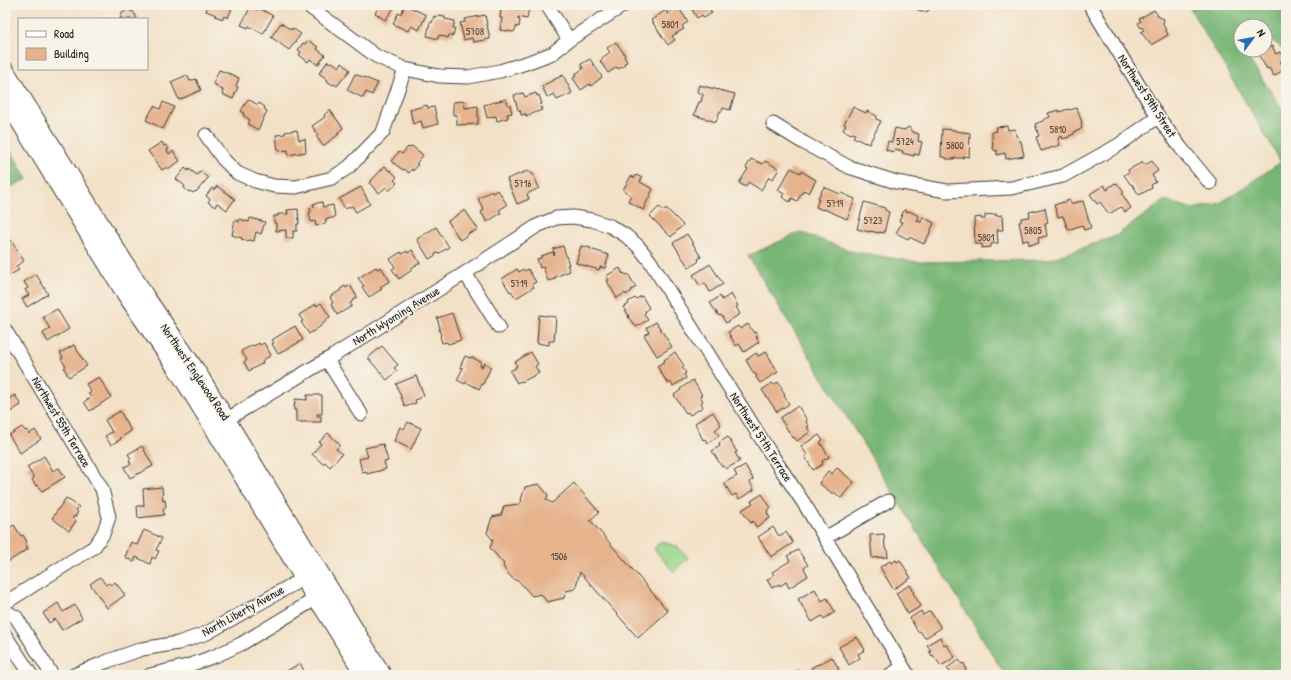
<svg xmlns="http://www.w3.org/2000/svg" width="1291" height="680" viewBox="0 0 1291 680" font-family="'Patrick Hand',sans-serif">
<rect width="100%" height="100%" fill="#f7f3e8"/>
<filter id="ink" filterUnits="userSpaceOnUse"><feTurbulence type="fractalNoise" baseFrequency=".025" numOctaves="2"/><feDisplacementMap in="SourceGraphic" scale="8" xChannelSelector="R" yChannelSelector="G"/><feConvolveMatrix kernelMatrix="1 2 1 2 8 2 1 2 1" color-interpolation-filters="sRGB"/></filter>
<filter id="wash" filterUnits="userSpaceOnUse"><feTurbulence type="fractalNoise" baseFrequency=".012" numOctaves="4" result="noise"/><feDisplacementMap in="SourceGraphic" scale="16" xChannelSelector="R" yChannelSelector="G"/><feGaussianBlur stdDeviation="0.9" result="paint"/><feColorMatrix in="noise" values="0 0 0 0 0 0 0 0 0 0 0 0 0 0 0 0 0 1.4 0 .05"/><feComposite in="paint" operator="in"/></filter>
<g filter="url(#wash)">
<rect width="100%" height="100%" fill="#f3e1c7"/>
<path fill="#96d489" stroke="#597852" d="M661,541L678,547L688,558L674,572L654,549Z"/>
<path fill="#78b675" stroke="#4a6948" d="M1188,5H1286V51L1265,35V26H1241V50H1248L1245,54L1286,114V675H1005L748,256L800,232L854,252L918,262L1047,260L1116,236L1165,200L1193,209L1220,203L1281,162Z
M5,140L27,179L13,186L5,188Z"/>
<g id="blocks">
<path fill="#e6b38d" d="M208,5H233L228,18L224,16L223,19L215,16L216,15L206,11Z
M375,5H396L385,20L375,13L378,9L374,6Z
M405,5L426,15L419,30L411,26L408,31L393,24L398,13L401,14Z
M504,5H519L529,7L527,19L518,17V20H520L519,27L517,26L514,32L500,30L502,18H500L501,8H504Z
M676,5H677L688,22L682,26L684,29L672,36L675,40L668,45L651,20L666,10L668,14L672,11L670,9Z
M691,5H718L710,10L712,13L704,18L702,15L697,18L690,6Z
M251,6L258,10L259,8L273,16L263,34L249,26L248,28L241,25Z
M129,9L131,12L133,11L137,18L135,19H119L122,17L121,14Z
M1154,10L1159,17L1164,19L1163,24L1168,35L1151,45L1141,32L1144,30L1142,27L1141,28L1138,23L1141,21L1139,19Z
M485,15L490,39L473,42L472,38L464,40L460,23L465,22V19Z
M434,16L437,17L438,16L445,17V19L455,21L453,28H455L453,36L449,35L448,38L439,35L438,39L427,36L430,22L432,23Z
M281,23L291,30L292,28L301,34L289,50L271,37Z
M308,40L318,47L317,49L325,55L318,65L310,59L308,62L299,55L301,52L298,50L303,43L305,44Z
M616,42L625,55L624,56L627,62L624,63L625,65L618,69L617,67L608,73L600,61L603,59L602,58L610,52L607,48Z
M1272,46L1276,54L1280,52L1284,59L1280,61L1285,69L1274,76L1269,68L1267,69L1258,54Z
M590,59L602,77L591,86L590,84L581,90L573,78L576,76L575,74L583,69L581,64Z
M328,61L330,63L332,62L339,67L342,63L350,70L337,86L334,84L333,85L327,81L328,80L319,73Z
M219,70L236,76V77L239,78L236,86L238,87L233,99L222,94L223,90L216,87L217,85L213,84Z
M355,74L378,83L372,95L366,92L363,98L347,90Z
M187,75L190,81L196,79L201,90L179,100L171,82Z
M563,75L572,93L557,100L554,94L547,97L542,86Z
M699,85L735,94L730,110L723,108L722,111H720L716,122L694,115L699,102H701L703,94L697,92Z
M523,93L525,97L536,93L537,96L539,95L542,104H540L542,110L526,116V114L521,115L520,110H518L514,95Z
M248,99L258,105L259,103L265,107L264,109L267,111L258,130L248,124L250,120L243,115L244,113L241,111Z
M506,99L508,105H510L512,113L507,114L508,118L497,121L496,116L487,118L484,105Z
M464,101L465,108L478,106V124L457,125V115H453V102Z
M163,102L174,107L163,129L146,120L154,106L160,109Z
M427,105L428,108L434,107L438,124L423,128L421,121L413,124L410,110Z
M853,107L866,113L867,111L877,116L876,119L881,121L869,144L865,142V143L853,137L855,134L852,133L851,134L843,130L846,125L844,124Z
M1077,108L1082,123H1081L1082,128L1080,129V130L1074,132V134L1069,136V137L1063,139L1062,136L1058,138L1060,145L1041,151L1036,137L1039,136L1035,124L1043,121V120L1050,117L1048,113L1059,110V112L1069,109L1070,110Z
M330,110L343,128L337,133L339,134L323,146L316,136L318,135L312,126L325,117L324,115Z
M1007,126L1008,130L1015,129L1016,136H1018L1019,141H1021L1024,156L1006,159L1005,153L997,155V150L995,151L994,149H993L992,132L997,131L996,127Z
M909,127L912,132L919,134L918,141L922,142L919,155L914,154V156L902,153L903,151L895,149L894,152L886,150L888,141L892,142L895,128L904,130Z
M942,129L955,130V131L970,133L969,157L964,156L963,158H954V159H946V157H941Z
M297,130L299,140L305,139L306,152L288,155V150L278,151L276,135L285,134V132Z
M162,142L164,146L166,145L169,149L167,150L169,154L173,151L180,161L168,169L167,167L162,170L148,151Z
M412,146L423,155L416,164L418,165L413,171L412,169L409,173L404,169L403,170L391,161L399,152L402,154L408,147L410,148Z
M751,159L763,164L765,161L779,169L773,179L769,177L761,190L748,182L746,187L739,183L748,169L746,168Z
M1152,161L1158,171L1152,175L1156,182L1151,185L1152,188L1139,195L1132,184L1131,185L1124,175L1129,172L1128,170L1143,162L1145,165Z
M385,166L389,171L390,170L397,177L394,180L397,183L389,191L386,187L379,193L369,183Z
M185,168L188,171L189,169L197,175L200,171L208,178L196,192L195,191L193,193L190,191L189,192L184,188L185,186L176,179Z
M791,168L800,173L801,171L816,180L809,193L804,190L797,201L792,198L790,202L782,197L784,194L778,190Z
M527,171L533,174L539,188L527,194L529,199L517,204L507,179Z
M636,175L642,178L640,182L653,189L643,210L628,201L631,195L623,190L631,176L635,178Z
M1115,183V184L1117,183L1124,193L1122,194L1131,208L1125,212L1121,207L1109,214L1100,202L1097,204L1090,194L1104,185L1107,190L1109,189L1108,188Z
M217,186L235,199L227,210L217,203L215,207L208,202L210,199L206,196L212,188L214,190Z
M361,187L370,204L356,212L352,206L345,209L339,199Z
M824,187L840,194L841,193L855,199L847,219L824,209L823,210L816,207L819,199L818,198Z
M498,190L507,205L499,210L501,213L487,222L481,212L484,210L478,199L491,191L492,193Z
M1070,200L1072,205L1073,204V203L1083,201L1091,228L1084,230L1082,225L1068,230L1063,216L1058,217L1054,205Z
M322,202L323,207L333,205L335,217L325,220L326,223L316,226L315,221L311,222L309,213L311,212L310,208L314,207L313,204Z
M864,202L885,208V210L889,212L884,233L879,232V233L870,231V232L857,229Z
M659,207L664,211L666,208L683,225L671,237L650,216Z
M1045,208L1048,223L1045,224L1047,236L1038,238L1039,243L1029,245L1028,240L1023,241L1019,222H1021V218L1030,217L1029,212Z
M298,209L299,224H297V231H293V238H286V230L276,231V223H274V216H278V214H288L287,210Z
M465,210L478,229L471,233L470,232L468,233L469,234L460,240L448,221Z
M904,210L908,212L909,211L919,216L917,221L921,222L923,217L934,223L928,237H927L924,244L909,237L908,239L896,233L902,222L899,221Z
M996,214V216L1002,215L1003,230H997L998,243L991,244V247L982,248V244H975L974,218L981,217V219H985V215Z
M250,218L265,222L261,234L256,232L254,241L249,240L248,241L241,239L242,238L232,235L235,220L239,222V219L249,222Z
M436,227L449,247L438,254L437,253L435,254L436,255L429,259L417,239Z
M687,234L701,257L698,259L699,261L689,268L673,243Z
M11,240L24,261L16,266L19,270L8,276L5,271V243Z
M563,246L569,265H567L570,271L555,277V279L548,281L543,267L540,268L537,259L541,258V256L553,252L554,255L555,254L553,249Z
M581,246L591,248L590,249L609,255L605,268L600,267L599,270L576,263Z
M412,250L420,263L411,268L412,270L399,279L392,269L395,267L390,259L401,252L402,254L407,251L408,253Z
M710,264L723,284L710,292L705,283L700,286L693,275Z
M376,267L377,269L381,267L390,281L380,287L382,289L369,297L362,287L364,286L358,278Z
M620,268L623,274L624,273L626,275L628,274L636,287L631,290L632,291L626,295L625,293L617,298L607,281L609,280L606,276Z
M517,269L519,272L523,269L525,271L528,269L536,282L532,284L534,287L516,298L511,291L510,292L502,279Z
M36,274L48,294L27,307L22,299L29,295L25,290L28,288L24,282Z
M350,285L357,297L352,301V302L350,303L352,306L337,315L331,304L333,303L330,297L341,290L340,289L345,286L346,288Z
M731,294L738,306L736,307L740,314L726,323L721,315L719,316L710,303L720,296L722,300Z
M642,296L649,308L645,311L646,312L644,314L648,320L636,327L628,317L629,316L623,307L629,304L628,302L635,298L636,299Z
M321,303L330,317L326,320L327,321L321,325V326L309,334L301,322L303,321L299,315L316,304L317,306Z
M57,309L69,329L48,342L43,333L50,329L43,317Z
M452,313L461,340L448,344L447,342L442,343L440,336L441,335L439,329L440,328L437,318Z
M539,315L556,317L554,341H549V345L537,343Z
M656,322L672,347L657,356L644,335L649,332L646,328Z
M748,324L754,333L755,332L758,337H756L759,342L744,352L739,344L736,346L728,332L738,326L740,329Z
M295,326L303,340L278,354L272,344L274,343L272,340Z
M259,343L260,345L264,343L271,355L262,361L263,363L249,371L244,362L247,360L241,351L253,345L254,346Z
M74,345L87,366L69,377L64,368L66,366L61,359L63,358L60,353Z
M382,346L398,365L394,368L397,371L387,380L368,358Z
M531,352L538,364L535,366L539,373L522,382L521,381L517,383L510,371L516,368L515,367L517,366L515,362Z
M675,352L684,366L682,367L686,373L684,374L686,378L673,386L670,382L668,384L657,366L665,361L664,360Z
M766,352L778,372L760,383L756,377L757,376L756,374H754L746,360L756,353L758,356Z
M465,356L470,358L471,357L481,362L480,366L482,367L484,363L491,367L483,384H482L479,389L466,382L465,384L457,380L463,368L460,367Z
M416,376L424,395L420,396L421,398L415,400L416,403L405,407L396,384Z
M99,377L111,397L90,411L84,402L91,397L88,393L91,392L86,384Z
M693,380L702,395L700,396L703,401L701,403L703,407L690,415L688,412L686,413L674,395L681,390L680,389Z
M778,382L782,388L781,389L785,395L784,396L789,404L777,412L762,390L772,383L774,385Z
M6,395L9,399L15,395L21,405L5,415V396Z
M307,395H322V414H317V416H321V422H296V410H294L295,399L307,400Z
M798,406L807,420L806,422L809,426L807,427L810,432L797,441L794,437L793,438L780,418Z
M120,411L131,431L120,438L121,439L111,445L105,436L112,432L105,420Z
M713,412L721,425L715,430L719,436L708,443L705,439L703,440L695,423Z
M408,422L421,428L411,449L394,441L400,427L404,429Z
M22,427L25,431L27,430L29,434L35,430L41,439L20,453L9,435Z
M328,433L340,445L336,449L342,454L330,467L325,462L323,464L312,454L321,444L319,442Z
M819,435L823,440L820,442L829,457L822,461L823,464L813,470L805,457L807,455L801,446Z
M728,437L737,452L735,453L740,461L726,469L724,466L722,467L712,451L720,446L719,443Z
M383,444L388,461L384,462L386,469L367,474L366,471L362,472L359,459L368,457L365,448Z
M142,446L153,466L130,478L124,467L131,464L129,460L131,459L128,454Z
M44,456L53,471L59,468L65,477L42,491L38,485L36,486L32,480L34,478L27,467Z
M745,465L753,479L750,482L754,490L739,499L736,494L732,496L724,483L737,476L734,471Z
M837,468L854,482L841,498L834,492L833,494L819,483L828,471L832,474Z
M574,483L599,512L590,520L668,611L638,638L580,572L575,589L566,591L564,598L547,602L541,594L532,596L518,580L517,581L512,578L505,570L503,565L504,564L490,548L493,540L487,533L492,517L501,515L504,506L519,504L522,501L521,500L525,487L539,484L548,495L546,500L552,503Z
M162,487L163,501L165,500L166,508H163L164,515L138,518L137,506H144L143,489Z
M762,494L771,508L767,510L768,512L767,513L770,518L756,527L753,521L751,523L742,510L753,503L751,501Z
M66,498L79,507L76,510L78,512L75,517L74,516L72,518L76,521L69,531L52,518Z
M14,525L21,536L23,535L27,542L25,543L28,549L6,563L5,561V550H6L5,548V530Z
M773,527L779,536L786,532L793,543L771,557L758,537Z
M144,530L162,538L156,550L159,551L155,559L152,557L150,564L136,557L134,562L125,557L131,542L137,545Z
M884,534L885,549H887L888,557L872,558L870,535Z
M798,550L808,565L804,568L808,576L789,588L786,582L780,586L779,584L772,588L767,580L774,575L772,572L790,561L787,556Z
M896,560L897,562L900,560L911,578L893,589L880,567L890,561L891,563Z
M100,577L106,585L109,583L111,585L115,582L125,595L107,608L90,584Z
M910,585L914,592L913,593L921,606L908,614L896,593Z
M815,589L822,601L827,598L835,612L824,619L822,616L812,622L798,599Z
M58,603L63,612L75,605L82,618L62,630L55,619L49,623L43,613Z
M921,611L923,615L930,611L941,628L925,638L920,631L918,632L910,618Z
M857,637L865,650L858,654L860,658L849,665L839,647Z
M940,637L944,645L946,644L955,657L941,666L933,655L932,656L929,651L931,650L927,645Z
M832,657L839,669L830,675H815L811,668L818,664V665Z
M959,660L962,664L964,663L966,668L965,669L968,675H952L947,668Z
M300,663L306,675H279L292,668Z
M798,670L799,673L803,670L806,675H794L793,673Z"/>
</g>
</g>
<g filter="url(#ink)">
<use href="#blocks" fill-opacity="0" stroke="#3c3a36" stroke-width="1"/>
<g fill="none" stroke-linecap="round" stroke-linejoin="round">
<g stroke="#3c3a36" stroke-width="15">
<path id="minor" d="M307,5L376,56L405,69L439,76L468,77L500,71L526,63L553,53L569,40L624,5
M547,5L569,40
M923,5H924
M1090,5L1158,117L1181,148L1210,183
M773,124L804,143L849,167L896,182L947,191L1011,188L1063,176L1117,146L1158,117
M206,135L223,159L237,173L255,181L274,186L296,187L332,178L349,167L383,132L405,69
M465,273L499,327
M5,330L102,489L109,517L103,534L94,547L5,603
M327,360L361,414
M219,424L333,356L465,273L537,226L556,218L573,217L592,220L610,226L625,235L638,246L650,261L769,451L805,505L908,675
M825,538L888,501
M5,611L16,617L52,675
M5,635L31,675
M74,675L108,661L142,649L178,643L207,633L311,574
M150,675L187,666L215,656L241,644L307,604L322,593
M890,675L903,667"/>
</g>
<g stroke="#3c3a36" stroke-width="20">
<path id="secondary" d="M5,71L146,298L196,371L382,675
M5,97L126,294L178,370L214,428L316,598L323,607L365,675"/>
</g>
<use href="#minor" stroke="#fff" stroke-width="13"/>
<use href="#secondary" stroke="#fff" stroke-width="18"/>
</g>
</g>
<g text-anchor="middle" stroke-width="3.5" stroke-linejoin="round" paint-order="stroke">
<g font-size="10" fill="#4e4238">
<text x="670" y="28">5801</text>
<text x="475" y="35">5708</text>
<text x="1058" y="133">5810</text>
<text x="905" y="145">5724</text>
<text x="955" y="149">5800</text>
<text x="523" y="187">5716</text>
<text x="835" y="207">5719</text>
<text x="873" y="224">5723</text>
<text x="1033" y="234">5805</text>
<text x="986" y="241">5801</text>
<text x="519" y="287">5719</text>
<text x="559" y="560">1506</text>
</g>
<g font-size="12" fill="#1c1c1c" stroke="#f7f3e8">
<text transform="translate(1147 96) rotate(57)" y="4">Northwest 59th Street</text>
<text transform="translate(396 316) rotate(-32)" y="4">North Wyoming Avenue</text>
<text transform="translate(195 372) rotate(56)" y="4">Northwest Englewood Road</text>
<text transform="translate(61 422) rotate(59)" y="4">Northwest 55th Terrace</text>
<text transform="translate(761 437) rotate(57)" y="4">Northwest 57th Terrace</text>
<text transform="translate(243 611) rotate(-29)" y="4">North Liberty Avenue</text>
</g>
</g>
<rect width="1291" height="680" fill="none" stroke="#f7f3e8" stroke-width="20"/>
<rect x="18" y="18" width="130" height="52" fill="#f7f3e8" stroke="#9f9d96"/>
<rect x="26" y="31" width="20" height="6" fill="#ffffff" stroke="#9f9d96"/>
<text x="54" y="38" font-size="12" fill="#1c1c1c">Road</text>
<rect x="26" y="48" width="20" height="12" fill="#e6b38d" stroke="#9f9d96"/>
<text x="54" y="58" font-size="12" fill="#1c1c1c">Building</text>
<g transform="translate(1253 38) rotate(58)"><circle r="19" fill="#f7f3e8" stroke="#9f9d96"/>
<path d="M0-3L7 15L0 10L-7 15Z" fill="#1f6fb2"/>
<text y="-6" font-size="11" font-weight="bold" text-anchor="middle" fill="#1c1c1c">N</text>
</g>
</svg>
